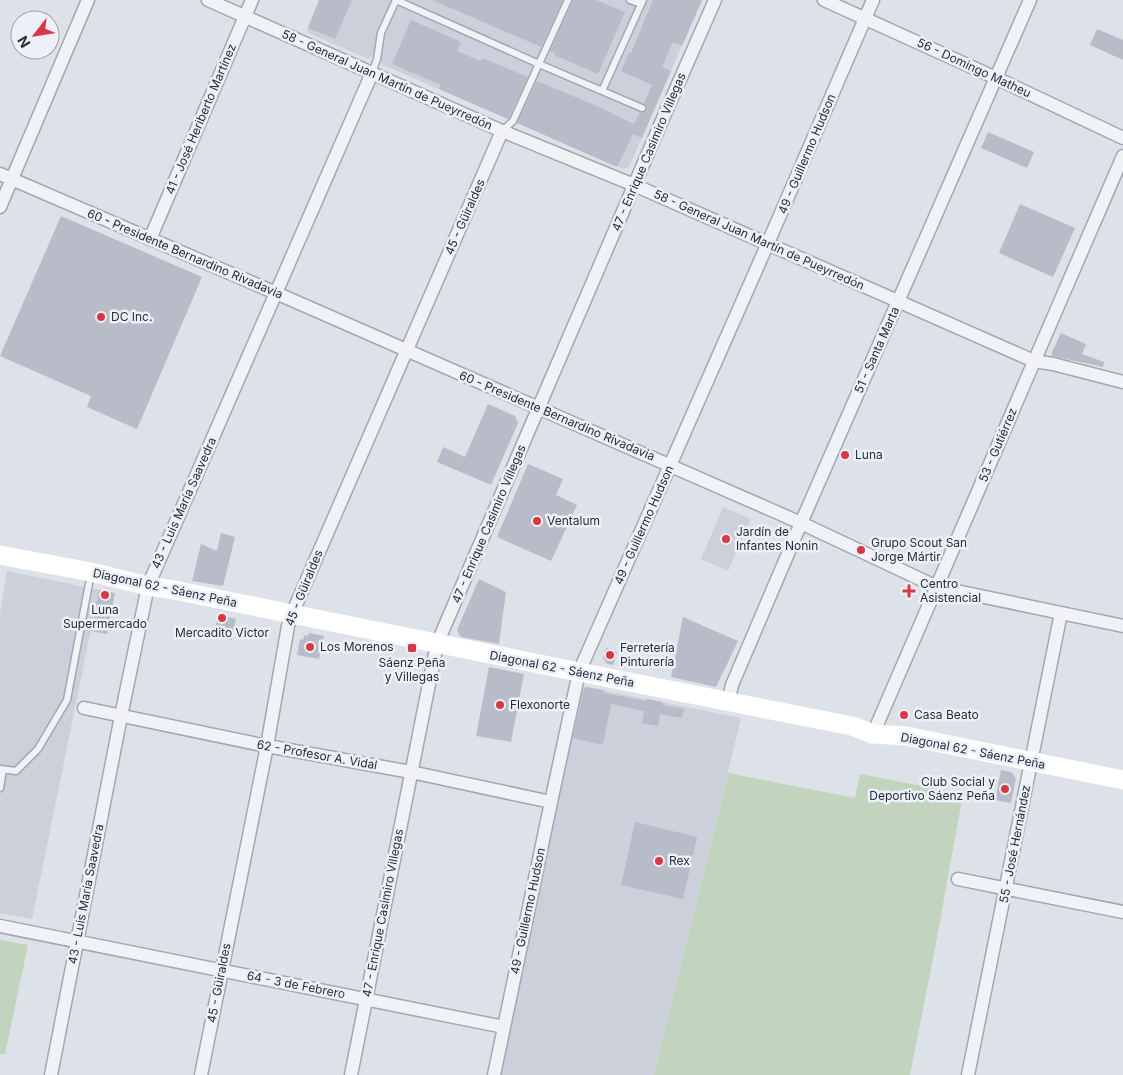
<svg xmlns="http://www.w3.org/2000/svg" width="1123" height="1075" viewBox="0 0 1123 1075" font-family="Inter,sans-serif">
<rect width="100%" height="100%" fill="#dde1e8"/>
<path fill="#cbd0db" d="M319,0H702L629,167L623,169L381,64V61L371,56L369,59L306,32Z
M723,507L751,519L728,571L701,559Z
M7,571L99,590L32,919L0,913V614Z
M586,687L741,718L654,1075H501L567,749L581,690Z"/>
<path fill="#c2d3be" d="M728,773L855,798L860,774L963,794L934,954L910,1075H654Z
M0,940L28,945L5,1054H0Z"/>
<path fill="#b7bcc8" d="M319,0H352L335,39L308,28Z
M432,0H563L541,47Z
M573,0H596L625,12L598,74L554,55L555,53L550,51Z
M653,0H702L682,46L673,42L662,67L671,71L642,138L633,134L617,167L517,123L537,81L601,108L634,124L640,112L643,113L646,110L647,107L644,103L652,85L621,71L629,52L631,53Z
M411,20L461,42L457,51L480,61L482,58L528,77L509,118L508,119L439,89L441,85L392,64Z
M1097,29L1123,40V60L1090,45Z
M988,132L1034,152L1027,168L981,148Z
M1020,204L1075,228L1053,277L999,253Z
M61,216L202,277L137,429L87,407L91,396L0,356Z
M1061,333L1086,344L1082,354L1104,362L1103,367L1052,356V352Z
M488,404L515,416L518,423L491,485L437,462L443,447L465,457Z
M528,464L563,479L556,495L577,505L551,561L497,537Z
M221,533L235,537L223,586L192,581L201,544L217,551Z
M479,579L506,592L499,644L461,637L457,630Z
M99,590L115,593L107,634L91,631Z
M218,615L236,619L232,640L214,636Z
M683,617L738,641L716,687L671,677Z
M309,633L324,636L319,659L297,655L300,639L303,640L304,635L308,636Z
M606,648L617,652L613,665L607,664L603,658Z
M489,667L524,674L511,742L476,736Z
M586,687L604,690V693L646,701L647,699L663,702L662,705L684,709L682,718L660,714L658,726L642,723L644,711L611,704L603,745L573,738L584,688Z
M1001,770L1011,772L1016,778L1011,803L995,800Z
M635,822L697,837L683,899L621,885Z"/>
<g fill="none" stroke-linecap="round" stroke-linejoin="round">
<g stroke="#a2a7b2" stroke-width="9">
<path id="lane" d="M396,0L539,64L642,108
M630,0L641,4
M372,73L377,59L381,33L396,0
M602,91L643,0
M502,131L513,121L568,0
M0,769L16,771L38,749L67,700L91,573
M0,788L3,770"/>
</g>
<g stroke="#a2a7b2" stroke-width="15">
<path id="street" d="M208,0L502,131L634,185L1034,361L1053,364L1123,382
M824,0L996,78L1123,138
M0,174L276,293L801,523L937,587L1123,626
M0,207L88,0
M150,239L252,0
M728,702L732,685L801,523L1030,0
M84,708L267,746L411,772L551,802
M873,734L1123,156
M958,879L1123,912
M0,926L504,1027
M51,1075L121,716L148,586L372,73
M201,1075L267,746L288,626L292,614L502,131
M351,1075L437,644L664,116L715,0
M494,1075L551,802L579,672L768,243L873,0
M968,1075L1061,613"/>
</g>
<use href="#lane" stroke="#f0f2f6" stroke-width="6"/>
<use href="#street" stroke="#f0f2f6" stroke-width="12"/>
<path stroke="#fff" stroke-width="19" d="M0,555L91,572L148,586L174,590L292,614L579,672L852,726L873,734L906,736L1123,780"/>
</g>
<g fill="#d73944" stroke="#edf0f6" stroke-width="2">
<circle cx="101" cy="317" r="5"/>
<circle cx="845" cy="455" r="5"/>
<circle cx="537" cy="521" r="5"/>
<circle cx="726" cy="539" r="5"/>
<circle cx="861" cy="550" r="5"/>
<path d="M906.5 583.5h5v5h5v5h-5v5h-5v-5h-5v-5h5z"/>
<circle cx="105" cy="595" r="5"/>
<circle cx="222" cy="618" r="5"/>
<circle cx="310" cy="647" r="5"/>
<rect x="407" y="643" width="10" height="10" rx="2.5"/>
<circle cx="610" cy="655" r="5"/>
<circle cx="500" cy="705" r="5"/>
<circle cx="904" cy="715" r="5"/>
<circle cx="1005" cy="789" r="5"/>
<circle cx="659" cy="861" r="5"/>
</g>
<g text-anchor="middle" stroke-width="5" stroke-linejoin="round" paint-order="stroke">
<g font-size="12" fill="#262d40" stroke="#edf0f6">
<text transform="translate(974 68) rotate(25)" y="4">56 - Domingo Matheu</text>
<text transform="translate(387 80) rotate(24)" y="4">58 - General Juan Martín de Pueyrredón</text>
<text transform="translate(201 119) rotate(-67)" y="4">41 - José Heriberto Martínez</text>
<text transform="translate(649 152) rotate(-67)" y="4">47 - Enrique Casimiro Villegas</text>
<text transform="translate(807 154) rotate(-67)" y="4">49 - Guillermo Hudson</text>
<text transform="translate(465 217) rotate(-66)" y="4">45 - Güiraldes</text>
<text transform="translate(759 240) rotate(24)" y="4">58 - General Juan Martín de Pueyrredón</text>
<text transform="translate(185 254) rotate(23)" y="4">60 - Presidente Bernardino Rivadavia</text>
<text transform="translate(877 350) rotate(-66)" y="4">51 - Santa Marta</text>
<text transform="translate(557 416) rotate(23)" y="4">60 - Presidente Bernardino Rivadavia</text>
<text transform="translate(998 445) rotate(-67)" y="4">53 - Gutiérrez</text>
<text transform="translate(184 503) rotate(-66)" y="4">43 - Luis María Saavedra</text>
<text transform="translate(489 524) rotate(-67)" y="4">47 - Enrique Casimiro Villegas</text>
<text transform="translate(644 525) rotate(-66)" y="4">49 - Guillermo Hudson</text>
<text transform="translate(165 588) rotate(12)" y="4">Diagonal 62 - Sáenz Peña</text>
<text transform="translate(304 588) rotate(-68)" y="4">45 - Güiraldes</text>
<text transform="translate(562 669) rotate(11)" y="4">Diagonal 62 - Sáenz Peña</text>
<text transform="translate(973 751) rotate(11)" y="4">Diagonal 62 - Sáenz Peña</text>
<text transform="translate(317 755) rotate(10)" y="4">62 - Profesor A. Vidal</text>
<text transform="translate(1015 844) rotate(-79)" y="4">55 - José Hernández</text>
<text transform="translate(86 894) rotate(-79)" y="4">43 - Luis María Saavedra</text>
<text transform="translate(528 911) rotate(-78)" y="4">49 - Guillermo Hudson</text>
<text transform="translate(383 913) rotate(-79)" y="4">47 - Enrique Casimiro Villegas</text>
<text transform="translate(219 983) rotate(-79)" y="4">45 - Güiraldes</text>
<text transform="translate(296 985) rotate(11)" y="4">64 - 3 de Febrero</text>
</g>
<g font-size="12" fill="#262d40" stroke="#edf0f6" text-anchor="start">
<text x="111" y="321">DC Inc.</text>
<text x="855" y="459">Luna</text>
<text x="547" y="525">Ventalum</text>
<text x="736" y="536">Jardín de<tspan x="736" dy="14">Infantes Nonin</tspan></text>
<text x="871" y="547">Grupo Scout San<tspan x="871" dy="14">Jorge Mártir</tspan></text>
<text x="920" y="588">Centro<tspan x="920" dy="14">Asistencial</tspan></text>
<text x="105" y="614" text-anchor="middle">Luna<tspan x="105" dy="14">Supermercado</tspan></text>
<text x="222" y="637" text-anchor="middle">Mercadito Victor</text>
<text x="320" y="651">Los Morenos</text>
<text x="620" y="652">Ferretería<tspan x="620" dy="14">Pinturería</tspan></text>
<text x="412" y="667" text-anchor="middle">Sáenz Peña<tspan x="412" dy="14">y Villegas</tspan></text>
<text x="510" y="709">Flexonorte</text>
<text x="914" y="719">Casa Beato</text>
<text x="995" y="786" text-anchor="end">Club Social y<tspan x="995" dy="14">Deportivo Sáenz Peña</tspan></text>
<text x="669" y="865">Rex</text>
</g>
</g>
<g transform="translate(35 35) rotate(239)"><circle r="24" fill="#edf0f6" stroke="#9da2ad"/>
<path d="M0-4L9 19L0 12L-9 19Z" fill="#d73944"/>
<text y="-8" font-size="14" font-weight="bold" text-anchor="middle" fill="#262d40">N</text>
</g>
</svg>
